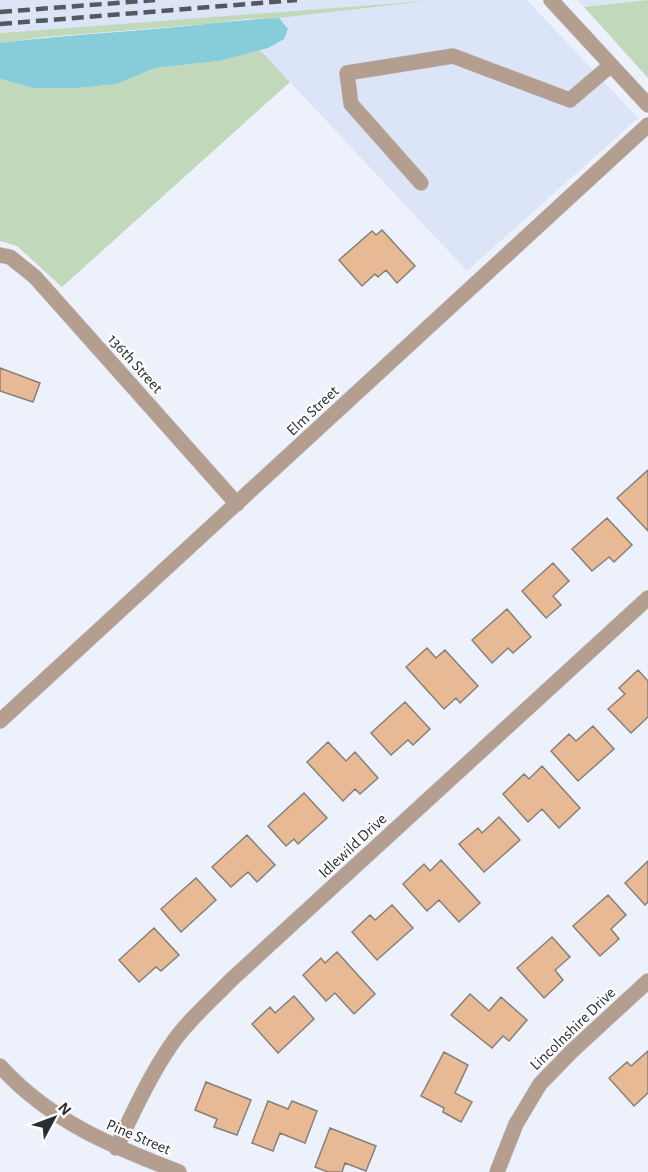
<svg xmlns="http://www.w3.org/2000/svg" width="648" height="1172" viewBox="0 0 648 1172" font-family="'Alegreya Sans',sans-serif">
<rect width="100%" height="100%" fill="#ecf1fc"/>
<path fill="#dce5f7" d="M0,0H527L638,118L467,271L260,50L268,48L288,29L279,18L405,3L0,33Z
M577,0H648L584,7Z"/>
<path fill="#c1d9ba" d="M648,0V78L584,7Z
M427,1L279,18L247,19L207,24L46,37L0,43V33Z
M260,50L290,82L62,287L17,246L0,241V79L33,88H79L117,84L155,68L219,61Z"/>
<path fill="#87cdd9" d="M279,18L288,29L284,39L268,48L219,61L155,68L117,84L79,88H33L0,79V43C55,36 110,33 165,28C203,25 241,19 279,18Z"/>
<path fill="#e7ba95" stroke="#887f78" stroke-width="1.5" d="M382,230L415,266L397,283L386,270L378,277L375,274L362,286L339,260L372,231L376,235Z
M0,368L40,383L33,402L0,391Z
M648,470V531L617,498Z
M607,518L632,545L614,562L609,557L592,571L572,549Z
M553,563L569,581L553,596L561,605L546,618L522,591Z
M507,609L531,637L513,653L508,648L492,663L472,640Z
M427,648L436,658L445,650L478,686L460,703L456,698L444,709L406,667Z
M638,670L648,681V717L631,733L608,709L625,694L619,688Z
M405,702L430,729L413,745L408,740L391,755L371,733Z
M593,726L614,749L578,781L551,751L569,734L576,741Z
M328,742L346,761L355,752L378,778L360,794L355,789L343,801L307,762Z
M542,766L580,808L559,828L542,809L528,822L503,794L524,774L529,779Z
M304,793L327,818L298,844L294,839L286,846L268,826Z
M499,817L520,840L484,872L459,844L478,828L482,833Z
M247,835L275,865L257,882L248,872L231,887L212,867Z
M441,860L480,903L459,922L439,900L427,911L403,884L424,864L430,871Z
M648,861V902L645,905L625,883Z
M196,878L216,900L181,932L161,909Z
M608,895L626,915L611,929L619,939L600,956L573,926Z
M392,905L413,928L377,960L352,932L370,915L375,920Z
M154,928L179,955L161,971L156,967L139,982L119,960Z
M552,937L570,957L555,970L563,980L544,998L517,968Z
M337,952L375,994L354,1014L335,993L326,1001L303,975L321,958L325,963Z
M470,994L489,1011L501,997L527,1020L509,1041L503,1036L492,1048L451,1015Z
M294,996L314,1019L278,1053L252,1024L270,1007L275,1013Z
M648,1051V1093L634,1106L609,1078L627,1062L631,1066Z
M444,1052L468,1065L455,1093L472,1102L461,1122L443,1112L444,1108L421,1096Z
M206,1082L251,1100L237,1135L214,1127L217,1119L195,1110Z
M268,1101L288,1109L292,1101L317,1111L305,1143L280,1133L273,1151L252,1143Z
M330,1128L376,1146L366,1171L345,1163L342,1172H328L315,1167Z"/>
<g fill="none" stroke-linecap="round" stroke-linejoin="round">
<g stroke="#c9ced7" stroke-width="16">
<path id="minor" d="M551,0L648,105
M421,183L351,104L347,73L453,56L570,100L611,65
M0,255L10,257L35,277L237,504
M0,721L648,125
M0,1066C50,1121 111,1146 179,1172
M116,1148C133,1113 149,1077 171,1045C187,1021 211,1001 231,980L648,598
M497,1172L516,1124L540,1084L572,1051L648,981"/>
</g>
<use href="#minor" stroke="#b49e90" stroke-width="15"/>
<path stroke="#55585e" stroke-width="4.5" stroke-dasharray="12 6" stroke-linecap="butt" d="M0,12L155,0
M0,24L297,0"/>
</g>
<g text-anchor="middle" stroke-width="4.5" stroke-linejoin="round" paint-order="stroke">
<g font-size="16" fill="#2a2c30" stroke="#fff">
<text transform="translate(136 363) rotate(48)" y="6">136th Street</text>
<text transform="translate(312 410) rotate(-43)" y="6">Elm Street</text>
<text transform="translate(352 845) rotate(-43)" y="6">Idlewild Drive</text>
<text transform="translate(572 1028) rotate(-44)" y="6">Lincolnshire Drive</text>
<text transform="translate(139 1136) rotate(23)" y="6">Pine Street</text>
</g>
</g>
<g transform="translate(54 1118) rotate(49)" stroke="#ffffff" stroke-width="4.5" paint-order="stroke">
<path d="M0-4.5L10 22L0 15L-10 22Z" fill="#2a2c30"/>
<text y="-9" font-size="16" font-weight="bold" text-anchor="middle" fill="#2a2c30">N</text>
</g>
</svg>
